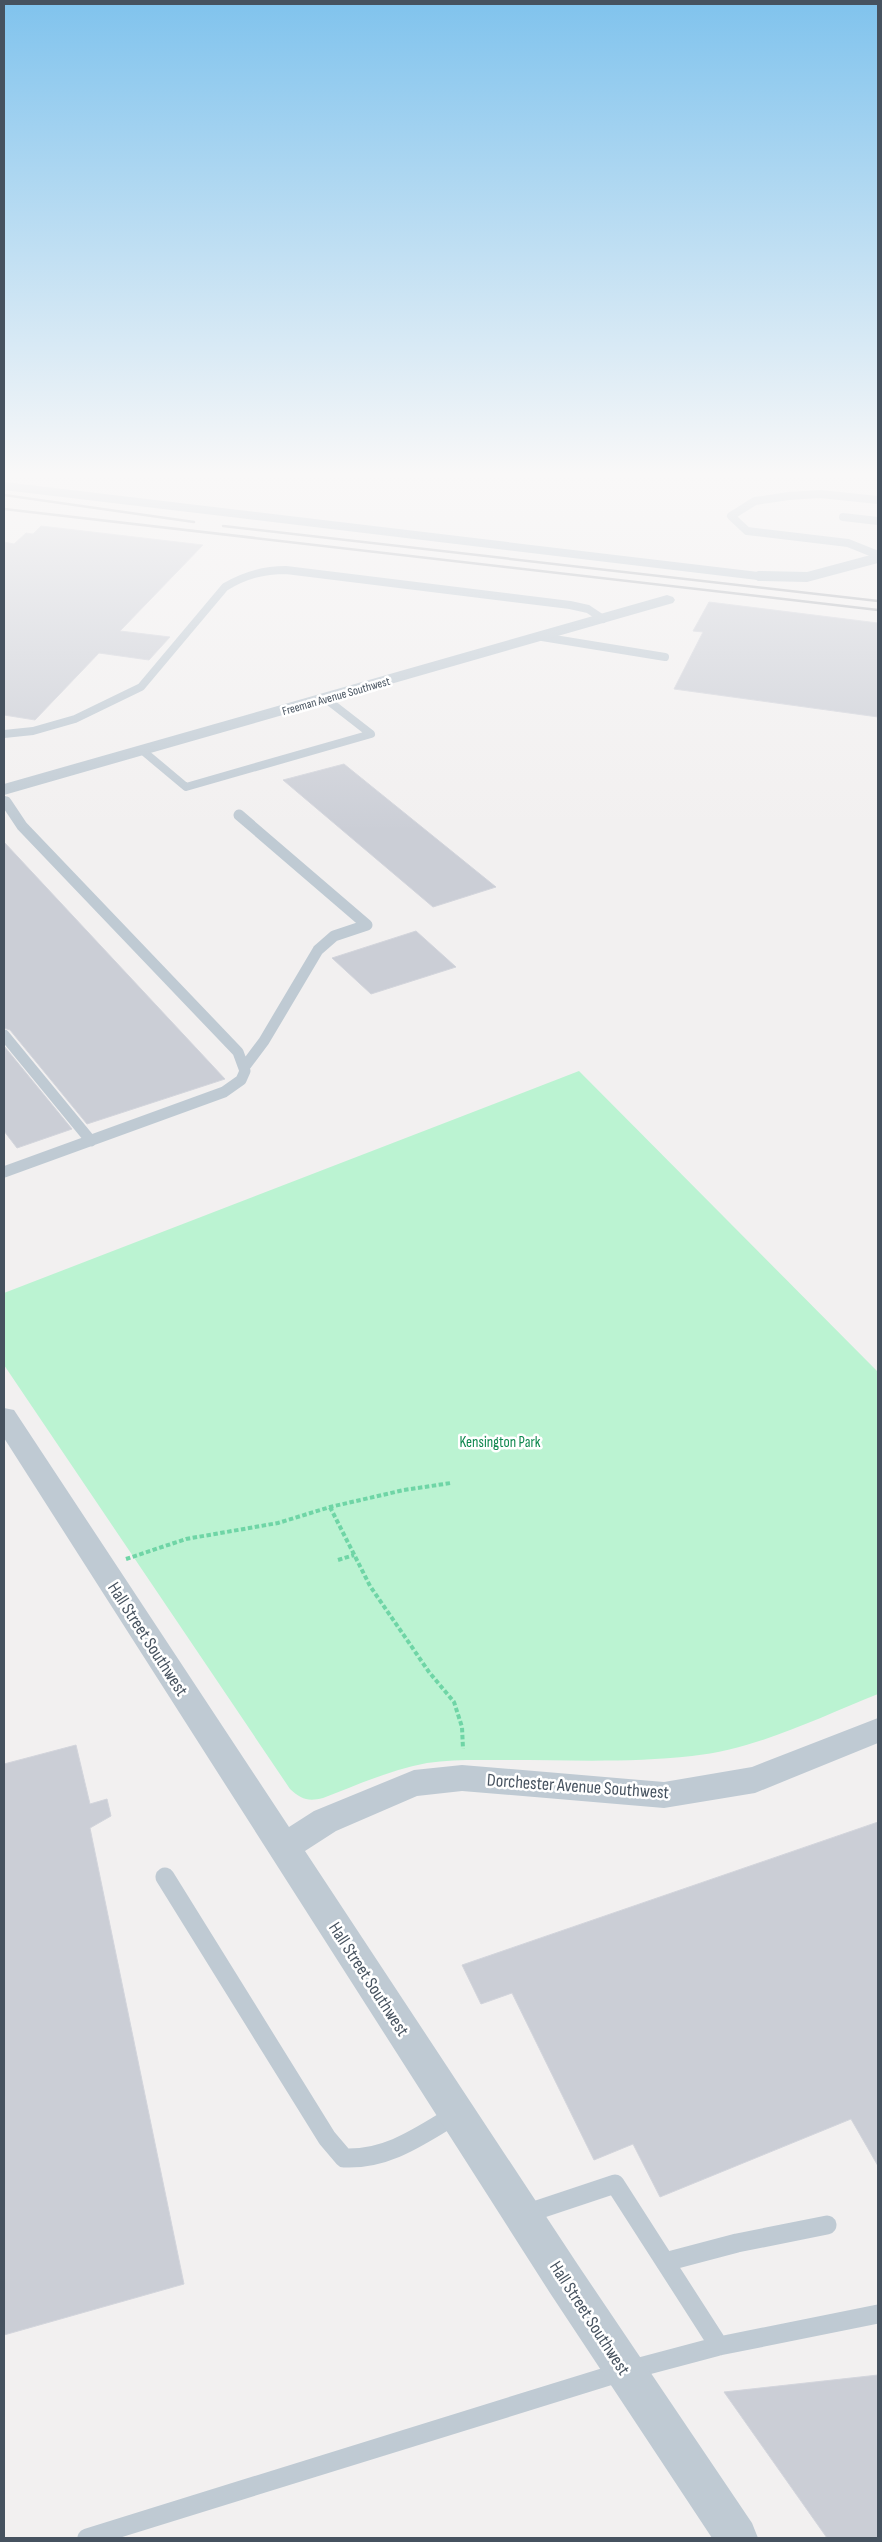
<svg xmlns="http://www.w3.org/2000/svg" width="882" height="2542" viewBox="0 0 882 2542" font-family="'Sofia Sans Condensed',sans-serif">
<rect width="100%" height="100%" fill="#f2f0f0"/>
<path fill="#bbf3d2" d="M579,1071L878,1372V1694C818,1718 757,1749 692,1756C631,1763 568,1760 506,1760C480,1760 453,1759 427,1763C390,1770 357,1785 323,1798C308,1802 301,1799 290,1789L4,1365V1293Z"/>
<path fill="#cbced6" stroke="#d3d5dc" d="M41,526L203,545L120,631L170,637L149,660L99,653L35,720L4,715V542L14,544L26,533L33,534Z
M709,602L878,623V717L674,689L703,632L693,631Z
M344,764L496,887L433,907L283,780Z
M4,842L225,1079L87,1124L10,1030L4,1028Z
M416,931L456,967L371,994L332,958Z
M4,1046L72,1129L17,1148L4,1131Z
M76,1745L90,1804L107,1799L111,1816L90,1828L184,2284L4,2335V1764Z
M878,1822V2166L851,2119L660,2197L633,2144L594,2160L512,1993L481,2004L462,1965Z
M878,2375V2538H827L724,2392Z"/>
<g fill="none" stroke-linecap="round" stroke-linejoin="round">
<path stroke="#6fd5a6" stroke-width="4" stroke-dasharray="4.5 2.5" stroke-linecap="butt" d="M330,1507L370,1586L429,1672L454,1702L462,1727L463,1749
M126,1559L186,1539L278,1523L330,1507L404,1490L451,1483
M338,1560L354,1555"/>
<path stroke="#bfcad3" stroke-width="8" d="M4,486L758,576
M878,500L820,494L789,496L755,501L731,516L747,531L848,543L878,555
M843,517L878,521
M542,637L665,657
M4,734L33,731L75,719L141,687L225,587C245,575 263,570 286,570L570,605L588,609L603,619
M143,751L186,787L371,734L326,699
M4,800L7,803"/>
<path stroke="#bfcad3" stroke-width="11" d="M239,815L367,925L334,936L318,950L264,1041L246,1065
M4,1035L91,1141
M4,1172L224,1092L241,1080L245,1071L238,1052L22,826L6,802"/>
<path stroke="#bfcad3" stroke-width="19" d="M165,1877L327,2138L344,2158C387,2160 420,2136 455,2115
M525,2214L615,2184L719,2346
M665,2262L737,2243L827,2225
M87,2538L625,2371L719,2346L878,2314"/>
<path fill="#bfcad3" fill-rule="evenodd" d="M878,553V563L807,582L758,581L750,576L758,571L807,572Z
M667,595L673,597L675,600L673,603L4,795V784Z
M4,1408L14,1410L289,1827L314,1811L414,1770L462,1765L664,1782L752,1767L878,1718V1743L755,1793L664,1808L462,1791L417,1796L336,1831L305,1851L578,2265L752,2523L758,2538H712L550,2293L4,1438Z"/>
<path stroke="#b1b5bb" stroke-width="2.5" d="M4,495L194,522
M4,509L878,610
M223,526L878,601"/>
</g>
<linearGradient id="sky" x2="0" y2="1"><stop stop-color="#80c3ed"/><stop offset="0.57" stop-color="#f9f8f8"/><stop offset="1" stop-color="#f9f8f8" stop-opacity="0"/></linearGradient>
<rect width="882" height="831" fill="url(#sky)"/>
<g text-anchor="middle" stroke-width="5" stroke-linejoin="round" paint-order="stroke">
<g font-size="12" fill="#46525f" stroke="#fff">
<text transform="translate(336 696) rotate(-16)" y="4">Freeman Avenue Southwest</text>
</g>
<g font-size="15" fill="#0f884f" stroke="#fff">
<text x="500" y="1447">Kensington Park</text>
</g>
<g font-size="18" fill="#46525f" stroke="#fff">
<text transform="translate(148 1639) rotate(57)" y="6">Hall Street Southwest</text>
<text transform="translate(578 1786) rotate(4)" y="6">Dorchester Avenue Southwest</text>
<text transform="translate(369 1979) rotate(57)" y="6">Hall Street Southwest</text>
<text transform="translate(590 2318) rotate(57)" y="6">Hall Street Southwest</text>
</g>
</g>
<rect width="882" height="2542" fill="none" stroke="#46525f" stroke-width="10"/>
</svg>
